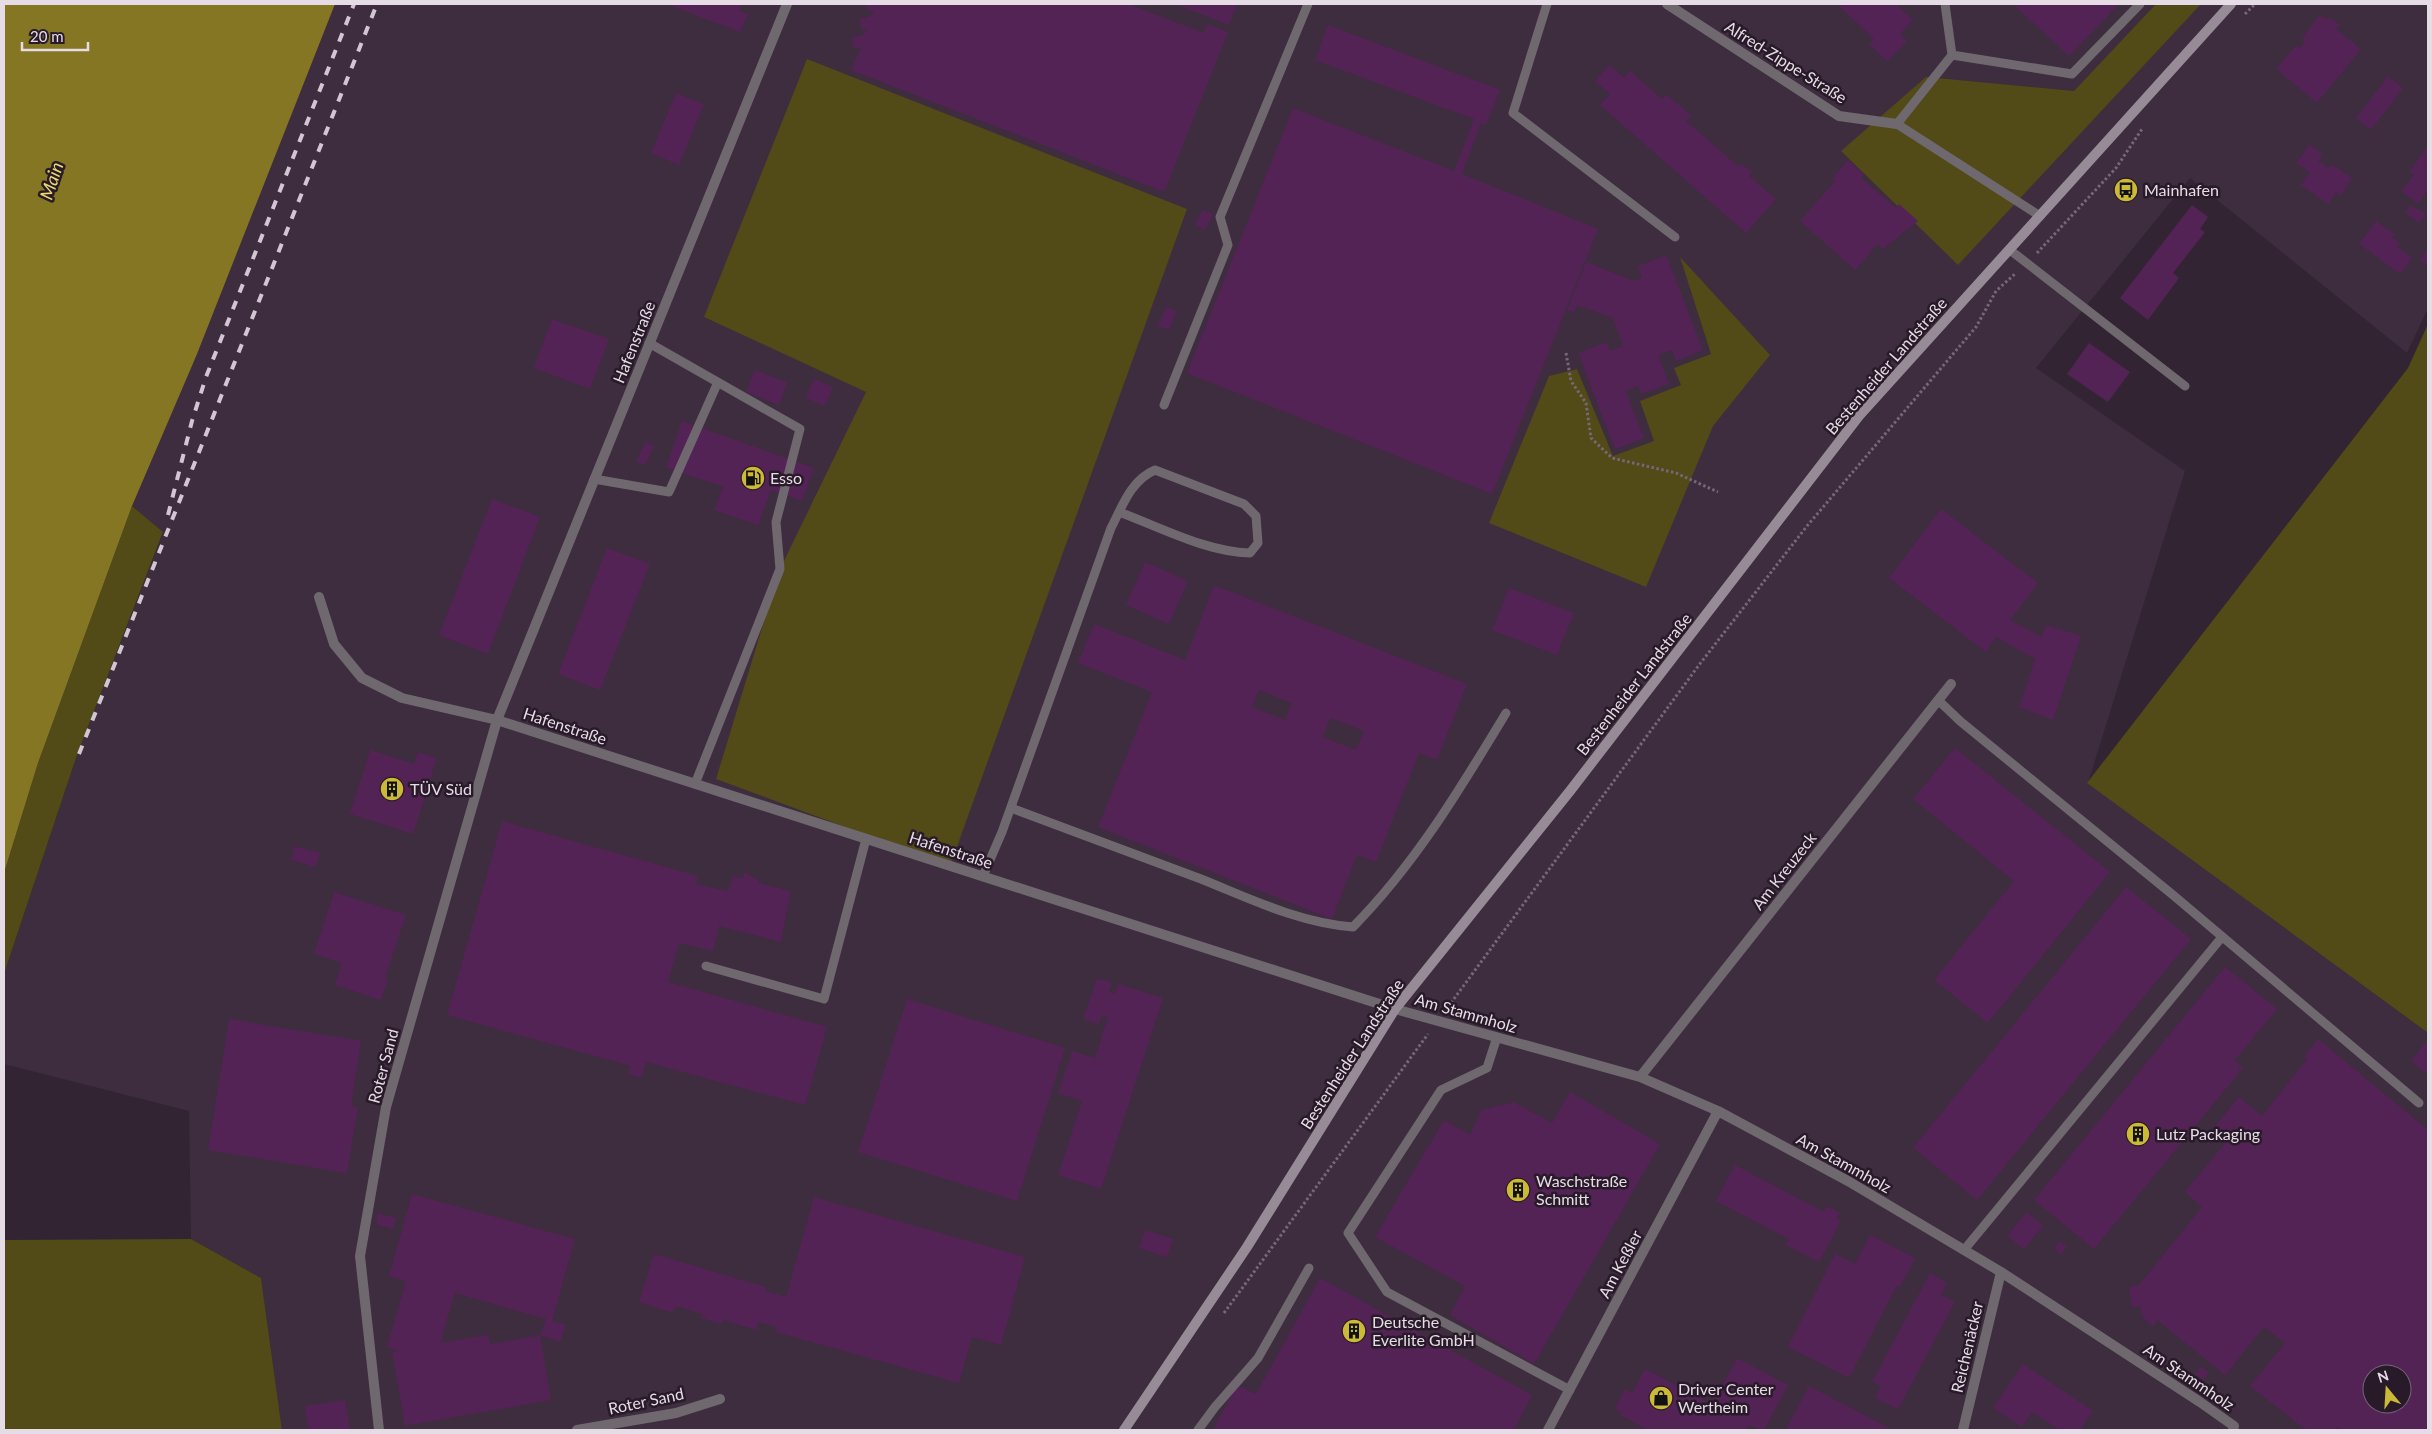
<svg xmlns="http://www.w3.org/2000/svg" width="2432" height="1434" viewBox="0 0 2432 1434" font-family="Lato,sans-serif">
<rect width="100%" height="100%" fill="#322433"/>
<path fill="#3e2c3f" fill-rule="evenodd" d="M335,4H2428V308L2407,353L2190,178L2036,368L2185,471L2088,783L2428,1033V1430H282L261,1278L191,1239L189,1111L4,1064V974L77,755L163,533L132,506ZM2372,1374H2402V1404H2372Z"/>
<path fill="#524a17" d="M2156,4H2201L1958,265L1841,151L1926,77L2074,91Z
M807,59L1187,209L950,866L716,779L780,569L866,392L704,317Z
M1680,257L1770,355L1713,426L1646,587L1489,523L1549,376L1577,369L1613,456L1654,441L1640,401L1681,385L1674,368L1711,354Z
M2428,324V1033L2087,783L2408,368Z
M132,506L163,532L77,755L4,974V873L38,763Z
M191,1239L261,1278L282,1430H4V1240Z"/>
<path fill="#847623" d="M4,4H335L197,354L132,506L38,763L4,873Z"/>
<path fill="#542356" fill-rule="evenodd" d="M667,4H742L739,11L748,14L740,32Z
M866,4H1128L1204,33L1207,24L1228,32L1164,192L851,70L861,47L854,49L851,38L864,34L868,29L862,30L859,19L872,16L874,10L868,11Z
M1175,4H1237L1229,25Z
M1837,4H1896L1913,20L1900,34L1907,41L1887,61L1869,44L1874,39Z
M2013,4H2119L2069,56Z
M2320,15L2327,20L2329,17L2340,25L2336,29L2361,49L2317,103L2276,69L2296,45L2300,48L2305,41L2302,38Z
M1328,25L1500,90L1486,125L1481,123L1462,174L1598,229L1492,494L1187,373L1293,108L1454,171L1474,119L1315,60Z
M1609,65L1624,78L1630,71L1662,99L1666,94L1691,115L1686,121L1739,167L1742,164L1752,172L1749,176L1776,199L1746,233L1600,105L1610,94L1595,81Z
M2388,76L2403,88L2371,130L2356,118Z
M676,93L704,104L679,165L651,153Z
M2309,145L2323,154L2318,161L2329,168L2332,165L2352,178L2341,195L2336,192L2328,204L2301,185L2310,172L2296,163Z
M2426,149L2428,150V190L2418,204L2401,191L2414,175L2409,172Z
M1848,160L1864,175L1861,178L1896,208L1899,204L1918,221L1883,249L1878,244L1855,270L1800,221L1835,181L1832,178Z
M2192,205L2208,217L2200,229L2205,232L2173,273L2179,278L2148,320L2120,298Z
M2411,205L2426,214L2419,223L2405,212Z
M1202,210L1213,214L1205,230L1195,225Z
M2376,221L2394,234L2391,237L2400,243L2397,247L2412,258L2400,274L2359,244Z
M2428,250V266L2420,260Z
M1666,255L1703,350L1676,361L1672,350L1658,355L1669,384L1641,394L1638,386L1626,391L1644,438L1615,449L1578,353L1607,342L1610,351L1623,346L1613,318L1577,305L1574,312L1567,310L1586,262L1634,281L1642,278L1638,266Z
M1166,307L1177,311L1169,330L1158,326Z
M552,319L609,339L590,389L534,368Z
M2089,343L2130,372L2108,402L2067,374Z
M755,370L787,382L779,405L746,392Z
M814,379L833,387L825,406L806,398Z
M682,421L814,468L802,501L771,490L758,525L714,510L723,487L666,467Z
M645,442L654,446L645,465L636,462Z
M492,499L540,517L488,654L439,635Z
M1941,509L2038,583L2010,620L2042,637L2046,625L2081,636L2053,720L2019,707L2035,659L1996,637L1986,652L1889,578Z
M607,548L650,564L600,690L558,674Z
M1145,562L1188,581L1169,624L1126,605Z
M1214,585L1467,684L1437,760L1419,753L1376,862L1357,855L1332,919L1098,827L1152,692L1078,663L1094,624L1185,660ZM1259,690L1292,703L1285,720L1252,707ZM1330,718L1364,731L1356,750L1323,737Z
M1509,588L1574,613L1557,655L1492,630Z
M1955,748L2110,872L1988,1023L1934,980L2014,881L1913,799Z
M370,750L414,764L418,752L437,758L413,834L350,814Z
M502,821L698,876L696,884L728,891L733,876L743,879L744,872L759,881V883L791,891L781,942L719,926L713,951L679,943L668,982L827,1027L805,1105L646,1062L641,1078L628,1074L631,1066L447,1015Z
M294,846L320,853L316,867L291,860Z
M2126,887L2191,939L1977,1200L1913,1148Z
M334,892L406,915L385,978L388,979L381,1000L335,985L342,963L314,954Z
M2225,967L2277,1009L2234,1061L2243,1068L2094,1249L2034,1200Z
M1097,978L1112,983L1109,992L1115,994L1118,984L1163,998L1101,1189L1058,1175L1082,1101L1058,1093L1072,1051L1095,1058L1108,1017L1102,1015L1099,1024L1083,1019Z
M907,999L1065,1048L1017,1201L858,1152Z
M229,1019L361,1041L351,1106L358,1107L347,1173L208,1150Z
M2318,1039L2428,1130V1430H2342L2337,1427L2335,1430H2306L2250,1386L2285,1343L2264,1327L2225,1375L2157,1320L2153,1326L2142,1317L2140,1306L2132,1308L2129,1287L2140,1284L2202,1207L2185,1192L2225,1143L2211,1131L2239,1097L2262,1116L2307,1059L2304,1057ZM2372,1374H2402V1404H2372Z
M2428,1039V1075L2411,1061Z
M1570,1092L1660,1144L1534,1364L1450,1315L1465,1286L1375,1237L1444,1120L1470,1135L1481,1110L1514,1102L1552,1123Z
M1735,1165L1824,1212L1826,1206L1840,1213L1837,1218L1841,1220L1819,1262L1786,1245L1789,1239L1716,1201Z
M412,1194L575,1239L552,1321L566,1325L560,1342L540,1335L551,1400L405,1426L392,1352L400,1351L387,1347L406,1281L389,1276ZM455,1293L546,1319L540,1335L490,1344L488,1335L440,1343Z
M814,1197L1025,1257L1001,1345L972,1337L959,1383L776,1332L777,1327L758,1322L756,1330L723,1320L721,1324L701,1318L703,1314L675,1306L673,1313L639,1302L654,1254L766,1287L765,1291L786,1297Z
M2027,1212L2043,1226L2024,1249L2007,1236Z
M378,1213L396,1218L393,1229L376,1224Z
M1145,1230L1173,1239L1167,1257L1139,1248Z
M1870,1235L1915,1258L1900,1287L1897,1285L1849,1378L1788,1347L1835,1254L1855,1264Z
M2060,1241L2067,1247L2061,1254L2054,1248Z
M1930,1273L1947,1283L1941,1295L1955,1302L1898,1409L1875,1398L1881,1386L1872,1382Z
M1320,1278L1532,1395L1514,1430H1213L1237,1385L1256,1394Z
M1737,1358L1788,1385L1764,1430L1748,1425L1745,1430H1648L1620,1415L1621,1412L1615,1408L1625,1389L1632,1393L1645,1369L1712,1404Z
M2023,1364L2093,1411L2080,1430H2060L2032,1412L2022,1427L1993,1408Z
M2201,1366L2209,1373L2203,1380L2195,1374Z
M1809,1386L1893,1430H1786Z
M345,1400L350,1430H308L305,1406Z"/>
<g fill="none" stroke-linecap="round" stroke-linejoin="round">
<path stroke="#766977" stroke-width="3" stroke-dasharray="2.5 2.5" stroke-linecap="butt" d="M2245,14L2255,4
M2037,253L2116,168L2142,129
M1566,353L1571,381L1586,403L1591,438L1612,458L1676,473L1718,492
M1448,1007L1699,665L1807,526L1976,327L1996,291L2016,273
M1224,1313L1428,1034"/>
<path stroke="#6f686f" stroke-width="9" d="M1547,4L1513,113L1675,237
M1945,4L1952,55L1897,124L2040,216
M1952,55L2072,74L2140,4
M2010,250L2185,386
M649,343L800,429L776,522L780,569L695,784
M1164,405L1228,245L1220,217L1308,4
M594,479L669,492L718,382
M1938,700L1960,721L2173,895L2419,1103
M1011,808C1074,832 1138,855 1201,879C1251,899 1299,923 1353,927C1416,863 1460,789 1506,713
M983,876L1002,832L1111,528C1122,507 1131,480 1155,470L1244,504L1256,516L1258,543L1250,553C1206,552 1160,527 1119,512
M706,966L824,999L866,839
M1497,1037L1487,1068L1441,1090L1348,1233L1387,1292L1570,1390
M1964,1250L2222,937
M1198,1430L1215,1407L1258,1358L1309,1268"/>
<path stroke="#6f686f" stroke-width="10" d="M787,4L497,720L1395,1009L1640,1077L1718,1111L1848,1181L2001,1272L2200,1402L2234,1426L2233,1430
M1667,4L1839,116L1897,124
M319,597L334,644L362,678L402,698L497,720L386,1107L360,1256L379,1430
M1640,1077L1951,684
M577,1430L676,1413L720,1399
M1548,1430L1718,1111
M1963,1430L2001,1272"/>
<path stroke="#978b97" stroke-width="10" d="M1124,1430L1247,1247L1395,1009L1570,791L1859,416L2231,4"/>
<path stroke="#d1c6d1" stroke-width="4" stroke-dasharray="9 9" stroke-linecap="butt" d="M168,515L192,421L206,377L354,4
M79,754L377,4"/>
</g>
<defs>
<g id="bus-disc" transform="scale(1.25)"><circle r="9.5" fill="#cdb938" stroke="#281a29"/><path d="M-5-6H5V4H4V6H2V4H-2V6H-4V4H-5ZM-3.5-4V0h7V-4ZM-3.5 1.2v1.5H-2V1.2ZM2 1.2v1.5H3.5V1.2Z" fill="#111"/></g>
<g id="fuel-disc" transform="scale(1.25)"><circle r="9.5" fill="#cdb938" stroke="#281a29"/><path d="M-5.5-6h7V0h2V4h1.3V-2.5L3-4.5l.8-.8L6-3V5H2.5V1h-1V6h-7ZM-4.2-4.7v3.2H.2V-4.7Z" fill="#111"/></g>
<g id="building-disc" transform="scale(1.25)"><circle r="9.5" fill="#cdb938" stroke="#281a29"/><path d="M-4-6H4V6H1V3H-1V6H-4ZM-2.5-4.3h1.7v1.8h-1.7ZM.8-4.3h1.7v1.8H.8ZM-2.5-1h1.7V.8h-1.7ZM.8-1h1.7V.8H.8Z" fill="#111"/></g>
<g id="shop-disc" transform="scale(1.25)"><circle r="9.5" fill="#cdb938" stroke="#281a29"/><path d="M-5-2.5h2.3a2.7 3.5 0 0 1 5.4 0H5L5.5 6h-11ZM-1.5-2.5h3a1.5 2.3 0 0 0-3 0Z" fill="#111"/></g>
</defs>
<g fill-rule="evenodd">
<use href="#bus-disc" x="2126" y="190"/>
<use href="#fuel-disc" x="753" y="478"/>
<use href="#building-disc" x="392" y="789"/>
<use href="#building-disc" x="2138" y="1134"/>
<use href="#building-disc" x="1518" y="1190"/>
<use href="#building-disc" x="1354" y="1331"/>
<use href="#shop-disc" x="1661" y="1398"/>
</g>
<g text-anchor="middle" stroke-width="5" stroke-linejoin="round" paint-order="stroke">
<g font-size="16" fill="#e6dce6" stroke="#281a29">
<text transform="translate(1786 62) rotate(32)" y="6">Alfred-Zippe-Straße</text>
<text transform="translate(634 342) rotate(-68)" y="6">Hafenstraße</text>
<text transform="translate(1886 366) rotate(-49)" y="6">Bestenheider Landstraße</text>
<text transform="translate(1634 684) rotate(-52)" y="6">Bestenheider Landstraße</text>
<text transform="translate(565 726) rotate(18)" y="6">Hafenstraße</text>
<text transform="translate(951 850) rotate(18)" y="6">Hafenstraße</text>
<text transform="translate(1784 871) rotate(-52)" y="6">Am Kreuzeck</text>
<text transform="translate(1466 1013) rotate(16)" y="6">Am Stammholz</text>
<text transform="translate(1352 1054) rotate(-57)" y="6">Bestenheider Landstraße</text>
<text transform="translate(383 1066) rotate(-75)" y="6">Roter Sand</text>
<text transform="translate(1844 1163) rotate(29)" y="6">Am Stammholz</text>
<text transform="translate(1620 1264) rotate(-62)" y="6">Am Keßler</text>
<text transform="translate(1967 1347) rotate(-77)" y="6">Reichenäcker</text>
<text transform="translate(2189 1377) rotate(34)" y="6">Am Stammholz</text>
<text transform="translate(646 1401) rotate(-12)" y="6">Roter Sand</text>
</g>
<g font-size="16" fill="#e6dce6" stroke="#281a29" text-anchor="start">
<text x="2144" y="196">Mainhafen</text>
<text x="770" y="484">Esso</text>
<text x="410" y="795">TÜV Süd</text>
<text x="2156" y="1140">Lutz Packaging</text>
<text x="1536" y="1187">Waschstraße<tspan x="1536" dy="18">Schmitt</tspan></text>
<text x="1372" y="1328">Deutsche<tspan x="1372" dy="18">Everlite GmbH</tspan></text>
<text x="1678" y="1395">Driver Center<tspan x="1678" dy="18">Wertheim</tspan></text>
</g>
<g font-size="18" font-style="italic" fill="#ebd96b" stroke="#281a29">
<text transform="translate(52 181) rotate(-72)" y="6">Main</text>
</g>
</g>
<rect width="2432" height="1434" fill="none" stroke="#e6dce6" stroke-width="10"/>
<g transform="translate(2387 1389) rotate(342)"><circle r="24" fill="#281a29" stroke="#746875"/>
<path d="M0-4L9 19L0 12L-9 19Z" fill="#cdb938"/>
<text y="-8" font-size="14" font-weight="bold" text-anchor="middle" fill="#e6dce6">N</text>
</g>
<path d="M22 42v8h66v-8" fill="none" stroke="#e6dce6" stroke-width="2.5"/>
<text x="30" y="42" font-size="15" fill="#e6dce6" stroke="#281a29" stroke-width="4" paint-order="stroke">20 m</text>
</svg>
